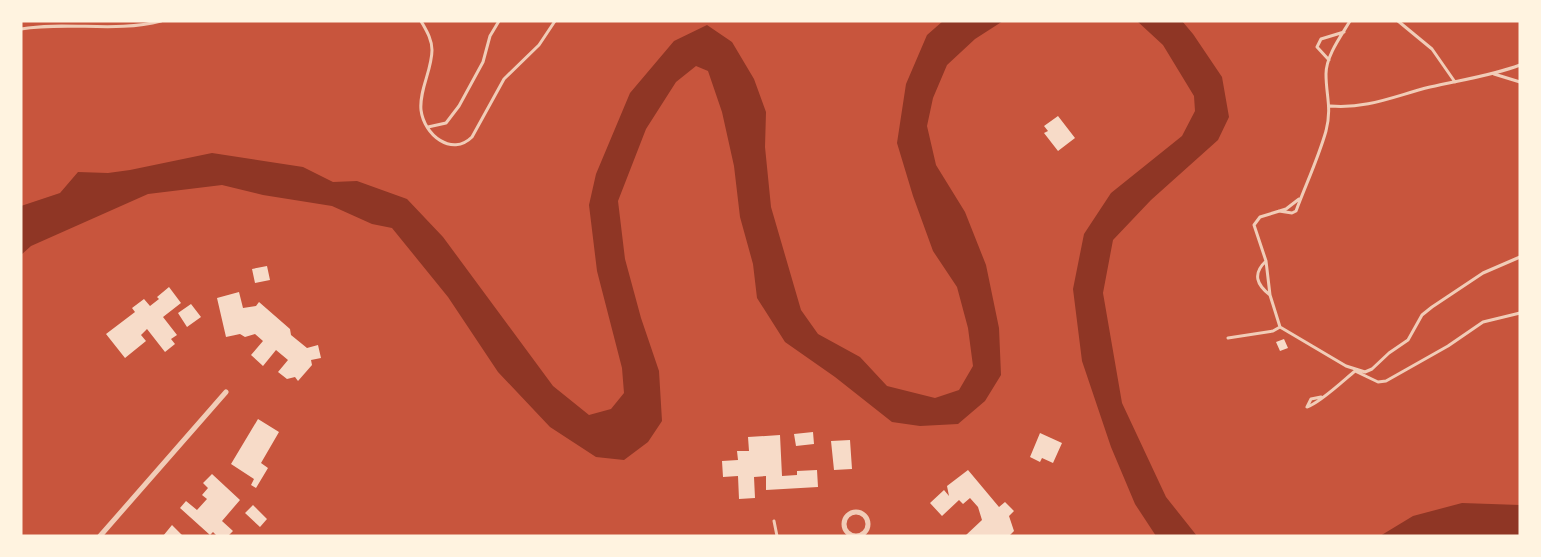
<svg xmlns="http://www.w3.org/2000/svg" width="1541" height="557" viewBox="0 0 1541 557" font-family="'Roboto Condensed',sans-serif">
<rect width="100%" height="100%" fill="#c8553d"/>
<path fill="#8f3625" d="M943,21H1003L975,39L947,65L933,98L927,126L936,165L965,212L986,265L999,328L1001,375L985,401L958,424L920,426L892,422L835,377L785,342L757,298L753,264L740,217L734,166L722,112L708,71L696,66L676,82L646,129L618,201L625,259L641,318L659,371L662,421L648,442L624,460L596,457L550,427L498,372L448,297L392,228L372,224L332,206L263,195L222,185L148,194L31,246L21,255V206L60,193L78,172L108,173L130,170L212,153L303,167L333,182L357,181L407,199L443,237L553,386L589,415L611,409L624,393L622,368L597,271L589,205L596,174L630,93L674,41L707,25L732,42L754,79L766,112L765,147L771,207L801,310L818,334L860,357L887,386L935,398L959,390L973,366L968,328L957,287L933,251L913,196L897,143L906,84L927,35Z
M1137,21H1182L1193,34L1222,77L1229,117L1218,140L1151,200L1113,240L1103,293L1122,403L1166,497L1197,536H1156L1135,504L1111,447L1082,361L1073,289L1084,234L1111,193L1182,136L1195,111L1194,96L1163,45Z
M1462,503L1520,505V536H1380L1413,516Z"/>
<path fill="#f7dbc8" d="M1058,116L1075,138L1058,151L1044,133L1048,131L1044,126Z
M267,266L270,280L255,283L252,269Z
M169,287L181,303L163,317L177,335L171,339L175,344L165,352L147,329L141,335L146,341L125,358L106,334L135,312L132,308L144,299L150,306L159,299L157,297Z
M239,292L243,308L256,306L259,302L290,329L291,335L307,348L318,345L321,358L311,360L312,365L298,381L295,377L287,379L278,372L288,360L276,350L263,366L251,355L263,341L255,334L245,337L240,334L226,337L217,298Z
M191,304L201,317L187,327L178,313Z
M1284,339L1288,348L1280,351L1276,342Z
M258,419L279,432L261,463L268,468L256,488L251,485L254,479L231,464Z
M813,432L814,444L796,446L794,434Z
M1040,433L1062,443L1053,463L1042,458L1040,462L1030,457Z
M780,435L782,476L797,475V471L817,470L818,487L766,490V476L754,477L755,498L739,499L738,476L723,477L722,461L738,460L737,451H749L748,437Z
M850,440L852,469L834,470L831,441Z
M968,470L999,507L1005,502L1014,511L1009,516L1014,531L1009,536H965L982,520L978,507L970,498L963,504L959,500L942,516L930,503L944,490L949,496L947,486Z
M212,474L240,500L222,521L233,531L228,536H217L213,532L210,535L180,508L186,501L197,510L207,499L202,495L208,488L203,483Z
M253,505L267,519L260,527L245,513Z
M172,525L183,536H163Z"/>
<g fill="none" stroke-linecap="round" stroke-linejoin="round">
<path stroke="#f1ccb7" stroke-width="3" d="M421,21C426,30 432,39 432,50C432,70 419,90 421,110C424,135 452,157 472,137L504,79L539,45L555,21
M1398,21L1432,49L1455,82
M21,29C67,21 116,33 161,21
M1329,60L1317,47L1321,39L1344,32
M1494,74L1520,82
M1330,106C1368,109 1394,96 1430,87C1460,80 1491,76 1520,65
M428,127L446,123L459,106L483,62L490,36L499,21
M1279,211L1292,213L1296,211C1306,184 1318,159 1326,131C1332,107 1326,96 1326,74C1326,56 1341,36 1350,21
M1266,261C1252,274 1257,285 1270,295
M1280,327L1270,295L1266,261L1254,225L1260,217L1286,209L1299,199
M1228,338L1273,331L1280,327L1346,366L1365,372L1372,369L1389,353L1408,340L1422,315L1432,307L1483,273L1520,257
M1321,397L1311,399L1307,407C1320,403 1344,380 1355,371L1378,382L1386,381L1448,346L1483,322L1520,313
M774,521L777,536"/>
<path stroke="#f1ccb7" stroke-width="5" d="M844 524a12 12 0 1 1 24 0a12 12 0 1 1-24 0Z
M100,536L226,392"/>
</g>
<rect width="1541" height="557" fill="none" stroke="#fff3e0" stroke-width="45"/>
</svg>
